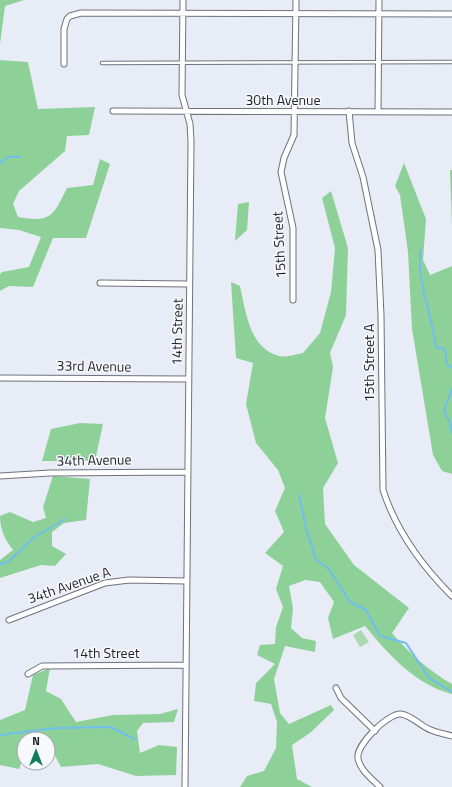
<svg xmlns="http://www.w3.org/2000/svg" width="452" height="787" viewBox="0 0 452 787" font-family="'Titillium Web',sans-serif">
<rect width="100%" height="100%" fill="#e8ecf7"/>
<path fill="#add9b2" d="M361,630L369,642L360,647L353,635Z"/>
<path fill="#8ed198" d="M0,0H24L5,6L0,44Z
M0,60L28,62L38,109L95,107L89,135L67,136L65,151L19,191L13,204L18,217C51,223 53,216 67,188L93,185L100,159L110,164L86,238H53L33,287L9,286L0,291V274L2,272L29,267L41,237L19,230L0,228Z
M404,163L426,219L423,260L430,275L452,266V474L442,471L433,455L412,329L408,252L400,195L395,186Z
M450,170H452V228V227Z
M331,191L348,248L346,315L330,353L333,367L325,418L338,463L323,488L325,524L354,565L409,608L392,633C409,653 429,671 452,684V694C416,685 388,654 365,626L333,639L328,618L334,602L320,582L305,580L289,586L293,608L291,628L302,638L316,641L315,652L285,646L274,679L280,713L289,724L331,705L334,710L310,733L292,745L297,779L312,787H240L247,776L264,771L276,748L277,722L271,704L254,701L256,683L275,664L257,655L260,645L275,644L276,627L283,607L276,589L283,566L265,553L284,532L275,511L285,488L278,470L256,443L246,404L253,363L236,358L231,282L240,286C246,312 249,348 279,356C285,358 297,354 303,353L320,333L331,292L335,248L322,198Z
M249,202L247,230L235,241L238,204Z
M80,423L103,424L95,461H42L51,429Z
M53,476L90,479L86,520L64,523L52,532V546L66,554L55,566L41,565L0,578V560L13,550C5,540 0,529 0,516L10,512L33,522L46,518L43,507Z
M50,668L46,691L61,699L76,722L113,715L160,714L178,709L174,722L143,723L137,731L140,753L159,745L177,747L176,775L136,776L98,764L61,767L53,752L48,751V739H24V755L19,769L0,765V720L25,710L33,675Z"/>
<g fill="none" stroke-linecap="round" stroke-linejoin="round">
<path stroke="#6ebeee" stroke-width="2" d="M0,163L8,157H20
M420,250C418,284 431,313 436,347L445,349L447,364L452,368
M452,388L444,411L450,422L452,434
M299,495L306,528L316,560L328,568L350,602L366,610L380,636L406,643L429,678L452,692
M0,564L8,562L33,538L65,519
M0,735L56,728L111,727L134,739"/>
<g stroke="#6f727c" stroke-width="4.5">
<path id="lane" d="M102,63L452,62"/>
</g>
<g stroke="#6f727c" stroke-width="7">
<path id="street" d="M183,0L182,95L190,124L191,141L185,787
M64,64V29L67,19L70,16L81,13L452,14
M113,111L452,112
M349,111L352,143L363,177L378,250L381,315L383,490C396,530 422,566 452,596
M378,112L379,0
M100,283L189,284
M293,300V228L281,172L284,158L294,135L296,0
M0,378L188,379
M0,476L50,473L188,472
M9,620L105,583L129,580L187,581
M28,674L42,666L186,665
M336,688L341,698L375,731
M380,787C372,779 359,769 358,758C356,745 388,713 401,714C413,716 420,726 431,730C438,733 445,734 452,736"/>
</g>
<use href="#lane" stroke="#fff" stroke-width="2.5"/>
<use href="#street" stroke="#fff" stroke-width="5"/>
</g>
<g text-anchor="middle" stroke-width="3" stroke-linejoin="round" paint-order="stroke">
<g font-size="14" fill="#1f2125" stroke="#f7f9fe">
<text x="283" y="105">30th Avenue</text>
<text transform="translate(279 245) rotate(-93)" y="5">15th Street</text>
<text transform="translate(177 332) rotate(-89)" y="5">14th Street</text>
<text transform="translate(369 363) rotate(-90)" y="5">15th Street A</text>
<text transform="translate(94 366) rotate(1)" y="5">33rd Avenue</text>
<text transform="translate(94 460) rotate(-1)" y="5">34th Avenue</text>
<text transform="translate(69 585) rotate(-19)" y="5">34th Avenue A</text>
<text x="106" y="658">14th Street</text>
</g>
</g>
<g transform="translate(36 751)"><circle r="19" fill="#f7f9fe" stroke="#a1a3a7"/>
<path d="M0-3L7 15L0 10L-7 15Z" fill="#107e5a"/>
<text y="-6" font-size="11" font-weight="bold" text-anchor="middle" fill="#1f2125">N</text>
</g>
</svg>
